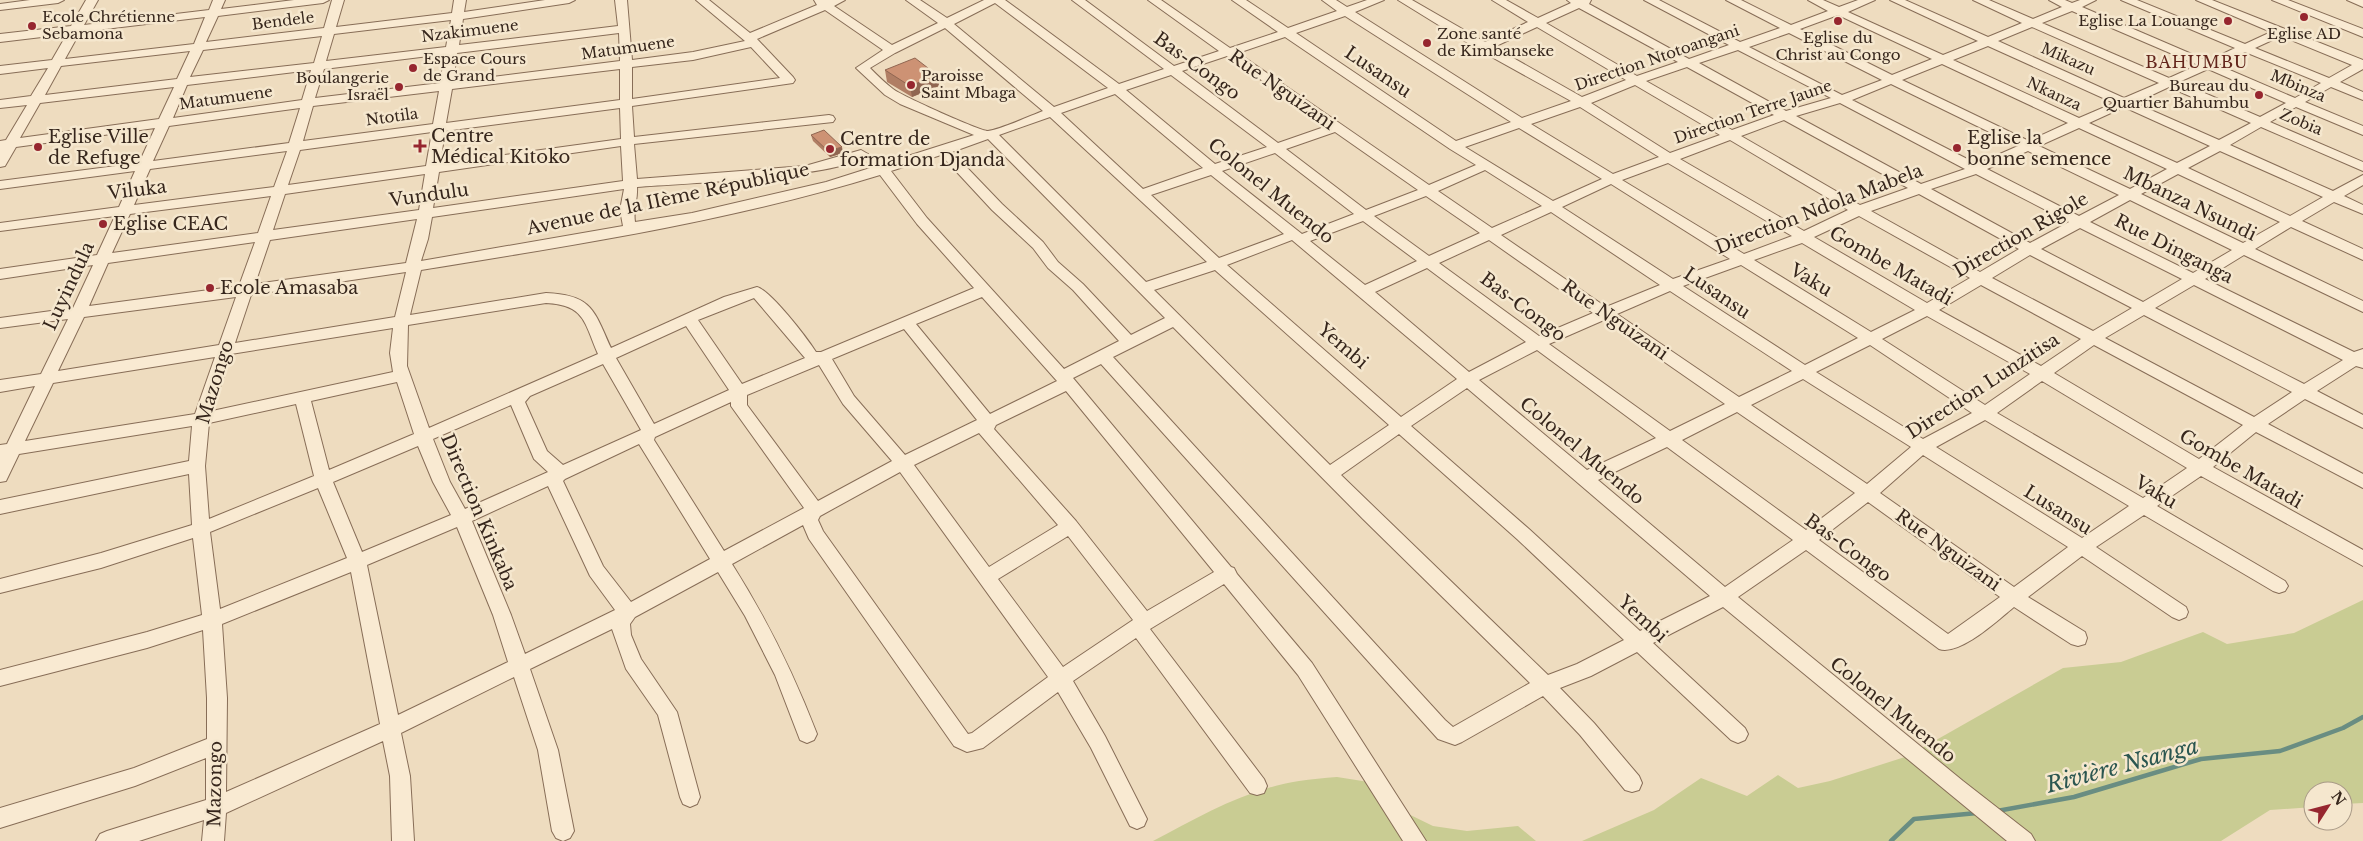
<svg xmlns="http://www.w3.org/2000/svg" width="2363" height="841" viewBox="0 0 2363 841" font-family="'Libre Baskerville',serif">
<rect width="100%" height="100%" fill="#eedcbf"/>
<path fill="#c9cc93" d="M2363,600V803L2343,804V791H2313V807L2270,810L2221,841H1582L1654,810L1701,778L1747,796L1778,775L1798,788L1830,781L1908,756L2063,668L2121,662L2203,632L2227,644L2294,633Z
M1337,777L1375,783L1396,808L1433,826L1467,831L1518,826L1536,841H1153C1199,817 1246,789 1299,781C1311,779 1324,778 1337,777Z"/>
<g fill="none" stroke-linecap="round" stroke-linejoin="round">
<path stroke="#698d82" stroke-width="4.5" d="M1997,811L2074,797L2201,759L2280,751L2343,728L2363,717
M1891,841L1914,819L1977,813"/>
<g stroke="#876d57" stroke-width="2">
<path id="minor" d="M30,0H64L58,3L0,10V4Z
M86,0H98L84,25L209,10L213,0H225L221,9L294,0H329L323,3L218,16L206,42L324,28L332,0H344L336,27L452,13L454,0H466L464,12L545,0H575L569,3L463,19L459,45L618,26L615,0H627L632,60L693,52L745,41L696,0H709L750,33L817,5L814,0H845L834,6L892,45L938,23L906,0H920L947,18L984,0H1005L1119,84L1164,69L1072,0H1085L1174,66L1219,51L1148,0H1161L1230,48L1278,32L1232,0H1246L1288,28L1337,11L1322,0H1336L1347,7L1367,0H1384L1355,12L1522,118L1571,101L1479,50L1398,0H1412L1485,42L1528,22L1492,0H1506L1538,18L1571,3L1567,0H1591L1589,4L1689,59L1729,45L1644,0H1659L1740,42L1780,28L1726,0H1741L1791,25L1828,11L1808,0H1823L1839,7L1858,0H1875L1848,12L1943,55L1978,41L1890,0H1905L1988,37L2022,23L1973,0H1989L2033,19L2062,7L2049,0H2065L2072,3L2080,0H2096L2082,7L2208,61L2235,48L2121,0H2137L2245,44L2271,32L2196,0H2212L2363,60V69L2340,82L2363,92V100L2331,87L2305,102L2363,126V135L2296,107L2270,122L2363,162V171L2261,127L2230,145L2333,191L2363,175V185L2344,196L2363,205V214L2334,202L2302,221L2363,249V260L2291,227L2255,249L2363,301V312L2244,255L2205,279L2354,352L2363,349V368L2356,366L2317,391L2363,415V428L2305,399L2268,424L2363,474V488L2256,432L2213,467L2363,550V566L2201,476L2157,506L2285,581L2288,586L2285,591L2279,593L2273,591L2144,515L2096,547L2186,607L2188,612L2186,617L2179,620L2172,617L2082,556L2028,597L2085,632L2087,638L2085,644L2078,646L2071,644L2014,607C1998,620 1960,656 1939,649L1806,550L1738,597L1963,781L2031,834L2035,841H2007L1723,607L1653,643L1745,728L1748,734L1745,740L1738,743L1731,740L1637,652L1591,676L1560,688L1594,723L1639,776L1642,783L1639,790L1632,792L1625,790L1580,735L1543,696L1462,742L1455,745L1438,739L1101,364L1073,378L1231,567L1234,568L1237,574L1312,663L1426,841H1403L1298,675L1224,584L1150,629L1264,779L1267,786L1264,793L1257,795L1250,793L1136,638L1073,681L1105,736L1147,819L1144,826L1137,829L1130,826L1091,748L1058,692L983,748L967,752L954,746L809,539L803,525L732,564C768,621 793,672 817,734L814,740L807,743L800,740L775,675L745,616L718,572L635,617L630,624L631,635L641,659L677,712L700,797L697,804L690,807L683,804L680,797L658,715L626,669L612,629L530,669L558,750L574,831L570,838L563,841L556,838L552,831L538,750L514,677L401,733L410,776L414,841H392L390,776L383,741L226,813L224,841H202L204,820L139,841H96L100,834L107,831L206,800V758L135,786L0,828V808L134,768L207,739V698L203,630L147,648L0,686V670L147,632L202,615L193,538L101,568L0,593V579L101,553L192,525L189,474L0,514V500L189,461L192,426L19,454L6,481L0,482V445L7,444L35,386L0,392V380L41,374L68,319L0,328V318L73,308L93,265L0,279V269L97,255L115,216L0,231V223L119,207L135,171L0,189V181L139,163L155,128L16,147L5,166L0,167V141L6,140L27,105L0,108V100L31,96L48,68L0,74V66L52,60L67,34L0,42V34L71,26ZM995,3L1108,88L1054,107L954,24ZM1579,8L1678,62L1637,76L1546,23ZM825,10L883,50L856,68L885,95L900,104L974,135L826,182L692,213L635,222C633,209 638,199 637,187C674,184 849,177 868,154L861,150L805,166L637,179L634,144L833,122L835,119L833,116L829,115L634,137L632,106L793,83L795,80L793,77L757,39ZM2072,11L2198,65L2169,78L2042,23ZM1838,15L1932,59L1892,75L1800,29ZM1345,16L1511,122L1456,141L1296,33ZM205,17L194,44L65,59L80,32ZM451,20L446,47L326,61L334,34ZM1537,27L1626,80L1582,97L1494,47ZM2032,27L2159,83L2124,98L1998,41ZM945,28L1043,111C1030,116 1001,129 988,131C980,131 902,96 893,89C885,83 877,75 870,68L895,53ZM619,33L620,61L453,82L457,53ZM1789,33L1882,80L1842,95L1749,47ZM322,36L314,63L190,77L203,50ZM2281,36L2352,65L2329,78L2255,48ZM1285,37L1450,149L1476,165L1429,185L1238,53ZM1988,46L2114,103L2079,118L1953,60ZM751,47L780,78L632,99V67L693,60ZM1738,50L1831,98L1786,111L1699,63ZM190,51L177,79L45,95L61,66ZM2245,52L2321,83L2295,98L2218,65ZM445,54L440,83L315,98L324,69ZM1227,56L1327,126L1278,143L1182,71ZM1942,64L2068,123L2029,141L1902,80ZM1687,67L1774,115L1732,130L1646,81ZM620,69V100L446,123L452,89ZM2208,69L2286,103L2260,117L2179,82ZM311,70L302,100L173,118L187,85ZM1171,75L1267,147L1215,164L1126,90ZM1891,84L2018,146L1977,164L1852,100ZM1635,85L1720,135L1670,153L1591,103ZM174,87L159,119L20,138L40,103ZM2169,87L2251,123L2219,140L2135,103ZM439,91L433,124L303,141L313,106ZM1115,94L1203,168L1143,189L1061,113ZM1840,103L1965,169L1921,184L1796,116ZM1580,107L1659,157L1613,174L1531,124ZM2124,107L2210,146L2177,163L2089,123ZM300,108L289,143L153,161L169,126ZM620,108L621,139L440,164L445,131ZM1050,117L1207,262L1146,282L999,135ZM1784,120L1908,188L1860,205L1741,136ZM1519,128L1602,179L1553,201L1465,147ZM2079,128L2167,169L2130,189L2039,146ZM432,132L426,166L288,185L300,150ZM1335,132L1418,190L1366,210L1286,149ZM988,139L1165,318L1131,335L1083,284L1058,262L1043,242L1002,204L952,152ZM1730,140L1848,210L1804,231L1680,159ZM621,146L623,181L433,208L439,172ZM287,151L274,187L134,205L150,169ZM2028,151L2119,195L2079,216L1987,169ZM2220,151L2323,197L2290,216L2188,168ZM1275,153L1354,214L1302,234L1222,171ZM941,155L992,210L1033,248L1048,268L1073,290L1119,341L1064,369L927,218L891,171ZM1668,163L1792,236L1744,254L1622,180ZM1485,170L1542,206L1492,228L1438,191ZM425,174L419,210L273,230L285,194ZM1976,174L2069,222L2030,243L1931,189ZM2178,174L2280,222L2243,243L2141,194ZM880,175L917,224L974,288L821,352H816C807,338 771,291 757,287L724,297L611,348C594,310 592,295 546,293L410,315L421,270C575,245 731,221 880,175ZM1211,175L1284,234L1219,258L1151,195ZM1611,184L1730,259L1673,279L1562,207ZM624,189L620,210L623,226L421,261L428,239L432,217ZM1919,194L2019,249L1980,272L1871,211ZM271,196L258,233L112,253L130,214ZM1426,196L1480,233L1429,256L1374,216ZM2130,200L2232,250L2193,273L2090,222ZM1551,212L1660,285L1606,307L1501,235ZM1859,216L1970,278L1927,303L1814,237ZM417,219L406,263L255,284L270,240ZM1363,221L1417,261L1365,285L1310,241ZM2080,228L2182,279L2143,302L2041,249ZM1292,240L1457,379L1401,417L1227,265ZM1489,240L1593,313L1539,336L1439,263ZM255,242L239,286L89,306L108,263ZM1802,243L1915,310L1871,332L1754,260ZM2030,255L2132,308L2093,331L1992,278ZM1741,265L1858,338L1805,365L1683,286ZM1427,268L1526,342L1469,372L1375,292ZM1215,270L1389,425L1330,465L1154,290ZM406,272L395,317L235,343L251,295ZM1981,285L2081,339L2041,366L1939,310ZM2194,285L2343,360L2304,384L2155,308ZM1670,291L1792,371L1739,397L1617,314ZM236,297L219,345L58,371L84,317ZM982,297L1057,381L990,414L916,324ZM754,298L805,358L742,384L698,320ZM546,303C585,305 584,322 598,354L429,428L407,366L408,325ZM2144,315L2292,392L2254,417L2105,338ZM1927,316L2030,374L1985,405L1882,339ZM1604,320L1725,404L1670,431L1549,344ZM686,326L729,390L654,424L616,358ZM1173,327L1363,519L1530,683L1453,727L1445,720L1113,357ZM393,328L390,353L393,372L212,411L231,354ZM904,329L977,420L905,455L854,396L832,359ZM1870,345L1972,413L1923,439L1816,372ZM2094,345L2243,425L2199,459L2054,373ZM1537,350L1656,438L1587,470L1479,380ZM215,357L195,414L25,441L53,383ZM603,364L641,430L563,465L547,451L525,402L530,396ZM819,365L843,404L892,461L818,501L747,405V395ZM1803,379L1911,447L1867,484L1751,405ZM2042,381L2187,468L2143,498L1997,413ZM397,382L414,434L329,470L311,401ZM1467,388L1710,596L1640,631L1529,529L1411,426ZM1066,391L1214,572L1147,611L1076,521L994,429L996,425ZM731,402V406L804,508L724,551L654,440L655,437ZM296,404L314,476L209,519L205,466L209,423ZM511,405L534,459L548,472L465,509L450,482L433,439ZM1737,412L1855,493L1806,530L1682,440ZM1985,420L2129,506L2082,538L1936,447ZM979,433L1058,525L989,567L914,465ZM1399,434L1517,539L1624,640L1577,664L1548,675L1341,475ZM639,444L710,559L631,602L603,566L563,481L565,479ZM418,446L433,482L451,515L362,552L333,482ZM1667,447L1793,540L1725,587L1598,480ZM1923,455L2068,547L2014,587L1880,493ZM900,472L1048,677L972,733L968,734L823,531L818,520L820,516ZM548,486L590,576L615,610L525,654L511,615L472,521ZM318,488L347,558L220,609L210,532ZM1868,502L2000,597L1948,634L1819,540ZM457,527L493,615L508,662L398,715L367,565ZM1068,536L1133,620L1063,667L998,579ZM351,572L380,724L226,792L227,698L222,624Z
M2272,0H2288L2363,29V37Z
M2347,0H2363V7Z"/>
</g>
<use href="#minor" fill="#f9ead2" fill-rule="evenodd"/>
</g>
<path fill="#b07e64" d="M885,70L937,75L939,86L912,97L887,82Z
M811,135L843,153L830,157L813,141Z"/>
<path fill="#906651" d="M937,75L939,86L912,97L910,86Z
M842,147L843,153L830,157L828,151Z"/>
<path fill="#cd9274" stroke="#906651" d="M915,58L937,75L910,86L885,70Z
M824,130L842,147L828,151L811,135Z"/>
<g fill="#96262f" stroke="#f5e7ce" stroke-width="2">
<circle cx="2304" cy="17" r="5"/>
<circle cx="1838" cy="21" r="5"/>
<circle cx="2228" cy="21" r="5"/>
<circle cx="32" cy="26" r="5"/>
<circle cx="1427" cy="43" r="5"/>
<circle cx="413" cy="68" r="5"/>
<circle cx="911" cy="85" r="5"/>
<circle cx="399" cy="87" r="5"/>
<circle cx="2259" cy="95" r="5"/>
<path d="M417.5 138.5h5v5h5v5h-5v5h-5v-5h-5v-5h5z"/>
<circle cx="38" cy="147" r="5"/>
<circle cx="1957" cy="148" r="5"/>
<circle cx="830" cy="149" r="5"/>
<circle cx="103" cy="224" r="5"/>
<circle cx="210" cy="288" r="5"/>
</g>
<g text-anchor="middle" stroke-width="5" stroke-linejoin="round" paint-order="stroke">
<g font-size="15" fill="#36261c" stroke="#f5e7ce" text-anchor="start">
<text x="42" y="22">Ecole Chrétienne<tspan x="42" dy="17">Sebamona</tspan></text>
<text x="2218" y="26" text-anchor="end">Eglise La Louange</text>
<text x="1437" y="39">Zone santé<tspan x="1437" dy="17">de Kimbanseke</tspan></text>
<text x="2304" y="39" text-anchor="middle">Eglise AD</text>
<text x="1838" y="43" text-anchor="middle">Eglise du<tspan x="1838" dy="17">Christ au Congo</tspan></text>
<text x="423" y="64">Espace Cours<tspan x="423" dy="17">de Grand</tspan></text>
<text x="921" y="81">Paroisse<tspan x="921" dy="17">Saint Mbaga</tspan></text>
<text x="389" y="83" text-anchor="end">Boulangerie<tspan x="389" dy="17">Israël</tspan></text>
<text x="2249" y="91" text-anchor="end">Bureau du<tspan x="2249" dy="17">Quartier Bahumbu</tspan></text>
</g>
<g font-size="15" fill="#36261c" stroke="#f5e7ce">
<text transform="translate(283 21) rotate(-7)" y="5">Bendele</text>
<text transform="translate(470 31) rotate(-7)" y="5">Nzakimuene</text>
<text transform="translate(628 48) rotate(-8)" y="5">Matumuene</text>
<text transform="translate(1657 58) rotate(-19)" y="5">Direction Ntotoangani</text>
<text transform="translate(2068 59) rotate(24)" y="5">Mikazu</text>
<text transform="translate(2298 86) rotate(23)" y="5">Mbinza</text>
<text transform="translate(2054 94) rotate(25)" y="5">Nkanza</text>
<text transform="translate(226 98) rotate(-8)" y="5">Matumuene</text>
<text transform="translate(1753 112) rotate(-19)" y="5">Direction Terre Jaune</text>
<text transform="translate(392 117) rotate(-8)" y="5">Ntotila</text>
<text transform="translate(2301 122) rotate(23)" y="5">Zobia</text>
</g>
<g font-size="16" letter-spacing="1" fill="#63251b" stroke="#f5e7ce">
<text x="2197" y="68">BAHUMBU</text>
</g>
<g font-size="18" fill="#36261c" stroke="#f5e7ce">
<text transform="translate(1197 66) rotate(36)" y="6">Bas-Congo</text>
<text transform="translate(1378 72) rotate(34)" y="6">Lusansu</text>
<text transform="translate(1282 90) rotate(35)" y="6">Rue Nguizani</text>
<text transform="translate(137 190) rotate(-7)" y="6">Viluka</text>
<text transform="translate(1271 191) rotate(39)" y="6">Colonel Muendo</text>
<text transform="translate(429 195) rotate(-8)" y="6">Vundulu</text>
<text transform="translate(668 199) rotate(-12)" y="6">Avenue de la IIème République</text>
<text transform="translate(2190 204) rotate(26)" y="6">Mbanza Nsundi</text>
<text transform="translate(1819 209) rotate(-21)" y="6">Direction Ndola Mabela</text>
<text transform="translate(2021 235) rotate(-30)" y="6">Direction Rigole</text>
<text transform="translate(2174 249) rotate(27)" y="6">Rue Dinganga</text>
<text transform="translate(1891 266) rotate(30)" y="6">Gombe Matadi</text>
<text transform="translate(1811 280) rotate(31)" y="6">Vaku</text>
<text transform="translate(69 286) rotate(-65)" y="6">Luyindula</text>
<text transform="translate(1717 293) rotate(34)" y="6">Lusansu</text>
<text transform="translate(1523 307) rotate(37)" y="6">Bas-Congo</text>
<text transform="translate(1615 320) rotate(35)" y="6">Rue Nguizani</text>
<text transform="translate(1343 346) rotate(41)" y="6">Yembi</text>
<text transform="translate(215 382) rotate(-73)" y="6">Mazongo</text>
<text transform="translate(1983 386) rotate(-33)" y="6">Direction Lunzitisa</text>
<text transform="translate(1582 451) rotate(40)" y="6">Colonel Muendo</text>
<text transform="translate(2241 469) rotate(30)" y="6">Gombe Matadi</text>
<text transform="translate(2156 492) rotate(31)" y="6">Vaku</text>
<text transform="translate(2058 510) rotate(32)" y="6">Lusansu</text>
<text transform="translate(479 512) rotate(67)" y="6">Direction Kinkaba</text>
<text transform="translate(1848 548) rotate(36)" y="6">Bas-Congo</text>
<text transform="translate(1948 550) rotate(36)" y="6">Rue Nguizani</text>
<text transform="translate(1643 619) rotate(43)" y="6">Yembi</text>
<text transform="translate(1893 710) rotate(39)" y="6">Colonel Muendo</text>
<text transform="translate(215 784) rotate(-89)" y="6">Mazongo</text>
</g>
<g font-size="18" fill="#36261c" stroke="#f5e7ce" text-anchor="start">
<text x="431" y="142">Centre<tspan x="431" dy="21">Médical Kitoko</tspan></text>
<text x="48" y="143">Eglise Ville<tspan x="48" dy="21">de Refuge</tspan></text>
<text x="1967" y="144">Eglise la<tspan x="1967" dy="21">bonne semence</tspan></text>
<text x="840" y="145">Centre de<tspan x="840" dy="21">formation Djanda</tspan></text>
<text x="113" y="230">Eglise CEAC</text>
<text x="220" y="294">Ecole Amasaba</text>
</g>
<g font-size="22" font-style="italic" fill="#2b5650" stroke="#f5e7ce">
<text transform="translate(2122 765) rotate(-15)" y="8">Rivière Nsanga</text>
</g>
</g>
<g transform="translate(2328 806) rotate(54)"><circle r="24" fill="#f5e7ce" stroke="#a99a87"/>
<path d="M0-4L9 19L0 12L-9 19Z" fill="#96262f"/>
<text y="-8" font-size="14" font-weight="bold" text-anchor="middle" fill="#36261c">N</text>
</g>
</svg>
